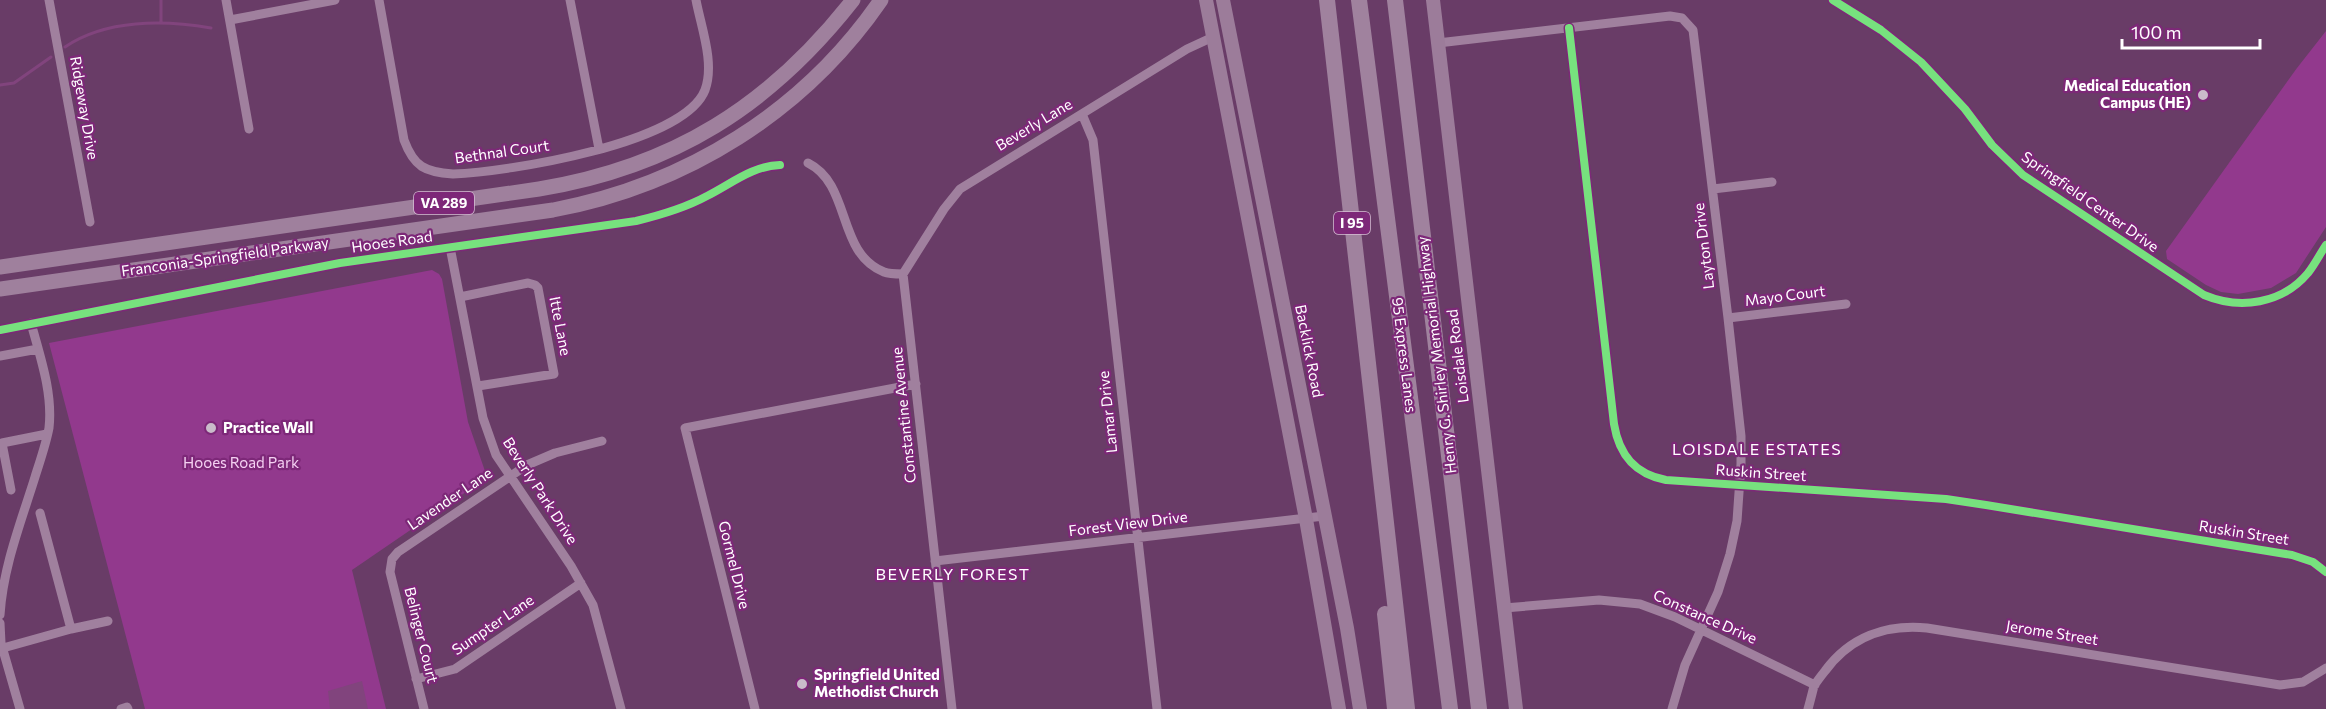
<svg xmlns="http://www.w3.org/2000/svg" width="2326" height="709" viewBox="0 0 2326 709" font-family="Commissioner,sans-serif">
<rect width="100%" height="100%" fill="#693c67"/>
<path fill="#92398d" d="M2326,31V227L2296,273L2271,288L2238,294L2221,292L2206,285L2167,259L2166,251L2297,68Z
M432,270L439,274L442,279L468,422L486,474L482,481L352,570L386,709H145L49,343Z"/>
<path fill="#81447d" d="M362,681L368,709H330L328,691Z"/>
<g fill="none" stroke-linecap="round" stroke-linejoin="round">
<path stroke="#81447d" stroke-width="3" d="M161,0V22
M65,47C106,19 164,20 211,28
M0,85L14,83L51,57"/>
<path stroke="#a0809e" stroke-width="9" d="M49,0L90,222
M226,0L249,129
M379,0L404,140C414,167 425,172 453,174C507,172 684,144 705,90C715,63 701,27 696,0
M570,0L599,149
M1833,0L1881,30L1921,62L1965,109L1992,145L2023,175L2204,295C2240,310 2282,304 2308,273C2315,264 2320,254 2326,245
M230,20L335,0
M1569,28L1614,424C1619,455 1635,474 1666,480L1946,499L1986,505L2292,555L2313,562L2326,572
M1438,43L1670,16L1682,18L1693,30L1728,318L1741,436V464L1737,521L1730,554L1718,592L1685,665L1672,709
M1082,114L1093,140L1157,709
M808,163C852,185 836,253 884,272C889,274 897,274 903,274L952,709
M1713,189L1772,182
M450,247L483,418L496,455L571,566L593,605L621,709
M903,274L944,209L960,189L1187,49L1213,37
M460,297L528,283L535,285L538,288L554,374L478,386
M1728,318L1846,304
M0,330L340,263L636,221C661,215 685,208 707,196C731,184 752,166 780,165
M0,356L38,349
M2,443L47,434
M0,444L2,443L11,490
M40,513L71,629L108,621
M935,561L1324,516
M1504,608L1599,600L1640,604L1675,617L1815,685
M0,615C3,567 21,522 35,477C40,461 46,444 49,428C53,393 40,356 31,323
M0,623L1,643L20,709
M3,648L71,629
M416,679L455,669L581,583
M121,709L127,707L128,709
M424,709L390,572L392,559L398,552L527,465L555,453L602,441
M755,709L685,428L916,384
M1808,709C1810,702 1812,694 1814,686C1817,681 1821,676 1825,671C1850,637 1886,624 1927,628L2280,685L2303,682L2326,668"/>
<path stroke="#9c7c9a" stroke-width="14" d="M1206,0L1306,519L1339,709
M1223,0L1347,628L1360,709
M1433,0L1516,709"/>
<path stroke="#9f809d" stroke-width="15" d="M0,267L539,189C673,167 770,106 853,0
M0,289L553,210C686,185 804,112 881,0"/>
<path stroke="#a0829e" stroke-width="16" d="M1327,0L1407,709
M1359,0L1450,709
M1395,0L1479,709
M1385,614L1395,709"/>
<g stroke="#7d2878" stroke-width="11">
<path id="cycleway" d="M1833,0L1881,30L1921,62L1965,109L1992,145L2023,175L2204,295C2240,310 2282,304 2308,273C2315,264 2320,254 2326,245
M1569,28L1614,424C1619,455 1635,474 1666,480L1946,499L1986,505L2292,555L2313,562L2326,572
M0,330L340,263L636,221C661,215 685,208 707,196C731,184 752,166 780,165"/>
</g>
<use href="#cycleway" stroke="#77e17e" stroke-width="8"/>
</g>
<g fill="#cabbca" stroke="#7d2878" stroke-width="2">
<circle cx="2203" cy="95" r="6"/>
<circle cx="211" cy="428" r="6"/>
<circle cx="802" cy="684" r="6"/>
</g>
<g text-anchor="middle" stroke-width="4.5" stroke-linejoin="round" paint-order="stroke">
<g fill="#7d2878" stroke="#d8bed6" stroke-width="1.5">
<rect x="414" y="192" width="60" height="22" rx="4.5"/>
<rect x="1334" y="212" width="36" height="22" rx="4.5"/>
</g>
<g font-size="14" font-weight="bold" fill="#fff">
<text x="444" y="208">VA 289</text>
<text x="1352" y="228">I 95</text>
</g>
<g font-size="15" font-weight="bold" fill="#fff" stroke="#7d2878" text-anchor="start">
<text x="2191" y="91" text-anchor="end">Medical Education<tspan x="2191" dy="17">Campus (HE)</tspan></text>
<text x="223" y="433">Practice Wall</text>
<text x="814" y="680">Springfield United<tspan x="814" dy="17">Methodist Church</tspan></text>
</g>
<g font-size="15" fill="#fff" stroke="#7d2878">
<text transform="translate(84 108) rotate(80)" y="5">Ridgeway Drive</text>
<text transform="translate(1034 125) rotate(-31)" y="5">Beverly Lane</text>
<text transform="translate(502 152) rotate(-8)" y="5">Bethnal Court</text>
<text transform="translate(2090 202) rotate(35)" y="5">Springfield Center Drive</text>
<text transform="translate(392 242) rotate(-8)" y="5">Hooes Road</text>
<text transform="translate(1704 246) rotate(-97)" y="5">Layton Drive</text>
<text transform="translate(225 257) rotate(-8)" y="5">Franconia-Springfield Parkway</text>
<text transform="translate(1785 296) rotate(-7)" y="5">Mayo Court</text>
<text transform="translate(560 326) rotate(79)" y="5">Itte Lane</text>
<text transform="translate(1309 351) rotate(79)" y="5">Backlick Road</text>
<text transform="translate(1404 355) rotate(83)" y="5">95 Express Lanes</text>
<text transform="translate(1437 355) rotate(-97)" y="5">Henry G. Shirley Memorial Highway</text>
<text transform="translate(1458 356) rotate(-97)" y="5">Loisdale Road</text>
<text transform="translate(1108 412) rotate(-96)" y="5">Lamar Drive</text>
<text transform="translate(904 415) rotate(-96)" y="5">Constantine Avenue</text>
<text transform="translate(1761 473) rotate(4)" y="5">Ruskin Street</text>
<text transform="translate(540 491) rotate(57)" y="5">Beverly Park Drive</text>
<text transform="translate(450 499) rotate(-34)" y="5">Lavender Lane</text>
<text transform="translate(1128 524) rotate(-7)" y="5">Forest View Drive</text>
<text transform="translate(2244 533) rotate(9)" y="5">Ruskin Street</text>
<text transform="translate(734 565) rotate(76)" y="5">Gormel Drive</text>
<text transform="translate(1705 617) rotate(24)" y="5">Constance Drive</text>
<text transform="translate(493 625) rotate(-34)" y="5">Sumpter Lane</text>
<text transform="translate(2052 633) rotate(9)" y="5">Jerome Street</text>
<text transform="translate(421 635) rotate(76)" y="5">Belinger Court</text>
</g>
<g font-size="15" fill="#f4d0f2" stroke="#7d2878">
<text x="241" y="468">Hooes Road Park</text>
</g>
<g font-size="16" letter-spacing="1.5" fill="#fff" stroke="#7d2878">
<text x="1757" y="455">LOISDALE ESTATES</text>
<text x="953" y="580">BEVERLY FOREST</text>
</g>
</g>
<path d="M2122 39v9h138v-9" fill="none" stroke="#ffffff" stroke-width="3"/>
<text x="2131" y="39" font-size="18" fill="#ffffff" stroke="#7d2878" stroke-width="4.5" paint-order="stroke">100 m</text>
</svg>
